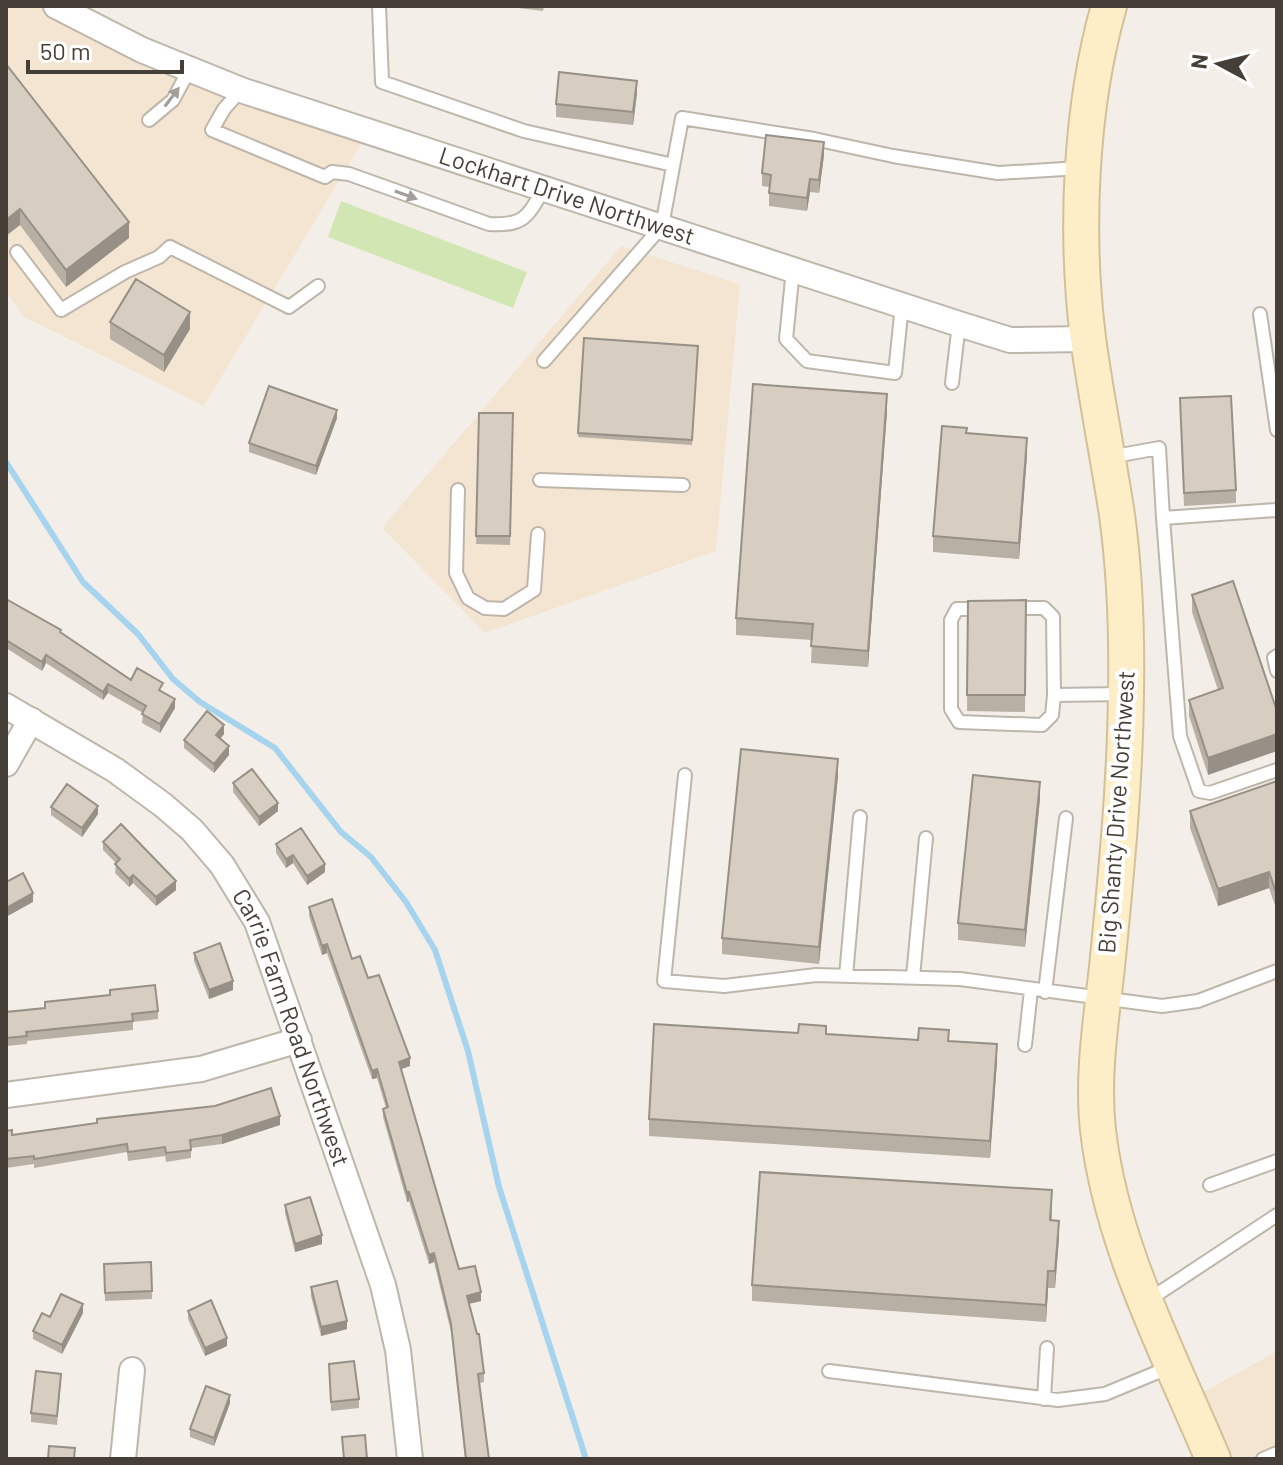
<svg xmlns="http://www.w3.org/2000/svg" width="1283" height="1465" viewBox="0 0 1283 1465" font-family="Barlow,sans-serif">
<rect width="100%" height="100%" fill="#f3efe8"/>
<path fill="#f4e5d3" d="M6,6H41L170,73L363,141L204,406L24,317L6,292Z
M621,246L740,284L716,551L485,633L382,528Z
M1277,1351V1459H1226L1202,1393Z"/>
<path fill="#d1e6b2" d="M341,201L527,272L513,308L328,237Z"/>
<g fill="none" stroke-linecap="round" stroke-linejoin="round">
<path stroke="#a6d3ee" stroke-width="6" d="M6,462L83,582L138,634L173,679L200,702L275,748L341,832L371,857L406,902L435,950L468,1051L499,1187L586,1459"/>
<g stroke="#beb6aa" stroke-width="16">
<path id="lane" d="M379,6L382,82L524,131L673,165
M241,90L224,109L212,130L325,177L332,172L349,174L489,224C523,226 527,218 543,190
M149,120L173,100L189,70
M17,252L61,310L125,272L159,257L170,247L289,307L318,286
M793,269L786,339L807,361L895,373L902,305
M1260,314L1277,430
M544,361L662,226L682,118L814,139L893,156L998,173L1080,168
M952,383L959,324
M1110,457L1159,448L1163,518L1277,510
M540,480L683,485
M458,490L456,573L468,598L485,608L504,609L534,590L538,534
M1163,518L1180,736L1199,791L1210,793L1277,770
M1011,608H1044L1053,617L1054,695L1123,694
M984,609H957L951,620V709L959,722L1042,725L1052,715L1054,695
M1277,656L1274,658L1277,671
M685,775L664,981L724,986L816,975L960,979L1162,1006L1198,1001L1277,971
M846,976L860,817
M913,977L926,838
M1045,992L1066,818
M1025,1045L1031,990
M1210,1185L1277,1161
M1147,1301L1277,1215
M829,1371L1058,1400L1105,1394L1170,1367
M1044,1399L1047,1348
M1263,1459L1277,1453"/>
</g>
<g stroke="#beb6aa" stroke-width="28">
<g id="street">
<path id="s1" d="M56,6L142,50L241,90L959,324L1010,340L1088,339"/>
<path id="s2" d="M6,706L115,770L163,805L192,830L222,865L257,922L383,1285L398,1350L410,1459"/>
<path d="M6,764L31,720"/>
<path d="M6,1095L201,1069L299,1040"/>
<path d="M123,1459L132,1370"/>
</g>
</g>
<g stroke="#d2c099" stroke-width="38">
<path id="secondary" d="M1109,6C1080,108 1075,233 1088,338C1096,397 1108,456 1117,515C1125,573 1127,633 1126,693C1125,784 1116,876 1107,967C1101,1021 1092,1076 1098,1130C1111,1245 1169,1354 1213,1459"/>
</g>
<use href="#lane" stroke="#fff" stroke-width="12"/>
<use href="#street" stroke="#fff" stroke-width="24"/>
<use href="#secondary" stroke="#fdeec8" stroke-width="34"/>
</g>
<path fill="#b9b0a5" d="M502,6H544L543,11Z
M6,64L129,238L66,287L20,225Z
M637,93L633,125L556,117V104Z
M824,155L819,193L810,192L807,211L769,206V187L762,186V173Z
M110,322L190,329L164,372L110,339Z
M584,338L698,346L692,445L578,437Z
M887,411L868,667L811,663L812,640L736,635V618Z
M1180,411L1236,490V503L1184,506Z
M479,413H513L510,545L476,544Z
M337,418L316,475L249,452V443Z
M967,433L1027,455L1019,559L933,552V536Z
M1192,595L1277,711L1208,775L1189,716V700L1218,690L1192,612Z
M6,599L61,633L131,680L163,691V693L175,708L160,733L142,723L143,713L108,693L103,700L46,663L42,671L6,648Z
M1026,600L1025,712L967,711L968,601Z
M224,734L220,739L229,755L214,773L184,748V740Z
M838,776L819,964L722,954V938Z
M1277,781V911L1269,888L1218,906L1190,828V811Z
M233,783L278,811L259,826L233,792Z
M1040,799L1025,947L958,940V923Z
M51,807L98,814L82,837L51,815Z
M103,842L176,890L156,906L133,883L129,887L115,873L116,863L103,850Z
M276,844L325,872L307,885L293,863L286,868L276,853Z
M309,907L368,978L410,1066L401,1069L459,1269L481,1301L469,1304L484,1373V1382L480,1383L489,1459H465L451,1332L434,1262L429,1264L409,1201L407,1202L383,1117V1109L386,1108L377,1078L372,1079L327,953L322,955L309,916Z
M194,953L233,990L209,999L194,961Z
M158,1011V1019L133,1022V1030L27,1041V1044L6,1046V1012Z
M826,1034L918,1040L949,1041L997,1061L990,1158L649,1136V1119Z
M280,1125L222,1144L191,1148V1158L166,1162L165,1156L128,1161L127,1152L34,1168V1164L6,1168V1131L12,1135Z
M285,1205L322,1244L295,1252L285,1213Z
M1052,1206V1220L1059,1238L1055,1288H1048L1046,1322L752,1301V1285Z
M151,1262L152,1299L105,1301L104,1264Z
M311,1287L347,1329L321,1336L311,1296Z
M188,1311L227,1346L205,1356L188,1319Z
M83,1313L62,1354L33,1339V1331L50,1317Z
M329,1364L359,1399V1408L331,1411Z
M61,1382L57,1425L31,1422V1413Z
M230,1403L214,1446L190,1437V1429Z"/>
<path fill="#969086" d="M637,81V93L633,125V112Z
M824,142V155L819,193V180Z
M810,179V192L807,211V198Z
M20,209V225L6,236V220Z
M129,222V238L66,287V270Z
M190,312V329L164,372V355Z
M887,394V411L868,667V651Z
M337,410V418L316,475V466Z
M1027,438V455L1019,559V543Z
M46,655V663L42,671V662Z
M108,684V693L103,700V692Z
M175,699V708L160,733V724Z
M224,725V734L216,744V735Z
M1277,734V751L1208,775V758Z
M229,746V755L214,773V764Z
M838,759V776L819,964V947Z
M1040,782V799L1025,947V930Z
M278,803V811L259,826V817Z
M98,806V814L82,837V828Z
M293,855V863L286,868V859Z
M325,864V872L307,885V876Z
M1269,872V888L1218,906V889Z
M133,875V883L129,887V879Z
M176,881V890L156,906V897Z
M33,893V902L6,917V908Z
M327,944V953L322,955V946Z
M233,981V990L209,999V990Z
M997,1044V1061L990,1158V1141Z
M410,1058V1066L399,1070V1062Z
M377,1069V1078L372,1079V1071Z
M280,1116V1125L222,1144V1135Z
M409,1192V1201L407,1202V1193Z
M1059,1221V1238L1055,1288V1271Z
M322,1235V1244L295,1252V1244Z
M434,1253V1262L429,1264V1255Z
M1048,1271V1288L1046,1322V1305Z
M481,1292V1301L467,1304V1296Z
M83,1304V1313L62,1354V1345Z
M347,1321V1329L321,1336V1327Z
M227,1338V1346L205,1356V1348Z
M230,1395V1403L214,1446V1438Z"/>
<path fill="#d7cdc0" stroke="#969086" stroke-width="2" d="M6,64L129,222L66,270L20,209L6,220Z
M559,72L637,81L633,112L556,104Z
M766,135L824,142L819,180L810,179L807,198L769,193L771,175L762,173Z
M136,279L190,312L164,355L110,322Z
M584,338L698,346L692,440L578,433Z
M753,384L887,394L868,651L811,646L813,624L736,618Z
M269,386L337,410L316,466L249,443Z
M1231,396L1236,490L1184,493L1180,398Z
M479,413H513L510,536H476Z
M942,426L967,428L966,433L1027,438L1019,543L933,536Z
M1233,581L1277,711V734L1208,758L1189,700L1223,688L1192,595Z
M6,599L61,630L60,632L131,680L137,668L163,683L159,690L175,699L160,724L142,714L146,706L108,684L103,692L46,655L42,662L6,640Z
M1026,600L1025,695H967L968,601Z
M207,711L224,725L216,735L229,746L214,764L184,740Z
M741,749L838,759L819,947L722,938Z
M252,769L278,803L259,817L233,783Z
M973,775L1040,782L1025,930L958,923Z
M1277,781V895L1269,872L1218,889L1190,811Z
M67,784L98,806L82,828L51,807Z
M121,824L176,881L156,897L133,875L129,879L115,864L120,859L103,842Z
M301,828L325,864L307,876L293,855L286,859L276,844Z
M23,873L33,893L6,908V882Z
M332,899L352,959L360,956L368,978L379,975L410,1058L399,1062L459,1269L475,1266L481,1292L467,1296L477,1334H479L484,1373L478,1374L489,1459H466L451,1324L434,1253L429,1255L409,1192L407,1193L383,1109L388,1107L377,1069L372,1071L327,944L322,946L309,907Z
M220,943L233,981L209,990L194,953Z
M155,985L158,1011L132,1014L133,1021L26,1032L27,1036L6,1038V1012L45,1008V1002L110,995V990Z
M654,1024L798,1033L799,1024L826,1026V1034L918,1040L919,1028L949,1030L948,1041L997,1044L990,1141L649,1119Z
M271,1088L280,1116L222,1135L190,1140L191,1150L166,1153L165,1147L128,1152L127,1144L34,1159V1156L6,1159V1131L12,1130V1135L97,1123V1119L215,1106Z
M760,1172L1052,1190L1050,1220L1059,1221L1055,1271H1048L1046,1305L752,1285Z
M310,1197L322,1235L295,1244L285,1205Z
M151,1262L152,1291L105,1293L104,1264Z
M337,1281L347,1321L321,1327L311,1287Z
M61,1294L83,1304L62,1345L33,1331L42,1313L50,1317Z
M211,1300L227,1338L205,1348L188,1311Z
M354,1361L359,1399L331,1402L329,1364Z
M36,1371L61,1374L57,1416L31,1413Z
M206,1386L230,1395L214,1438L190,1429Z
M365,1435L367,1459H344L342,1437Z
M49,1446L75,1448L74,1459H48Z"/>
<defs><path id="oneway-solid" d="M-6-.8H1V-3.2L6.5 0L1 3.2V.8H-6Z" transform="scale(2)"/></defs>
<g fill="#a29f9b">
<use href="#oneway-solid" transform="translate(172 97) rotate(-53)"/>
<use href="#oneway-solid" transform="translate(406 195) rotate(20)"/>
</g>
<g text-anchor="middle" stroke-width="8" stroke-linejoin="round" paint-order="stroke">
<g font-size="24" fill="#463f37" stroke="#fff">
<text dy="8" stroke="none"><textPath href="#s1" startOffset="546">Lockhart Drive Northwest</textPath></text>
<text transform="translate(1117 812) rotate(-86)" y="8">Big Shanty Drive Northwest</text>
<text dy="8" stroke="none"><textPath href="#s2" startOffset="448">Carrie Farm Road Northwest</textPath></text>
</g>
</g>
<rect width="1283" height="1465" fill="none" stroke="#463f37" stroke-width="16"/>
<g transform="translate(1219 64) rotate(277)" stroke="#ffffff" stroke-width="6" paint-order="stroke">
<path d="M0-6L14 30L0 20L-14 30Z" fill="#463f37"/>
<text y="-12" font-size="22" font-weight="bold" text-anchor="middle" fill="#463f37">N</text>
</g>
<path d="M28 60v12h154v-12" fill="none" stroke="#463f37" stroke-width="4"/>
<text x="40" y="60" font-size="24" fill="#463f37" stroke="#ffffff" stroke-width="6" paint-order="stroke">50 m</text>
</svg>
